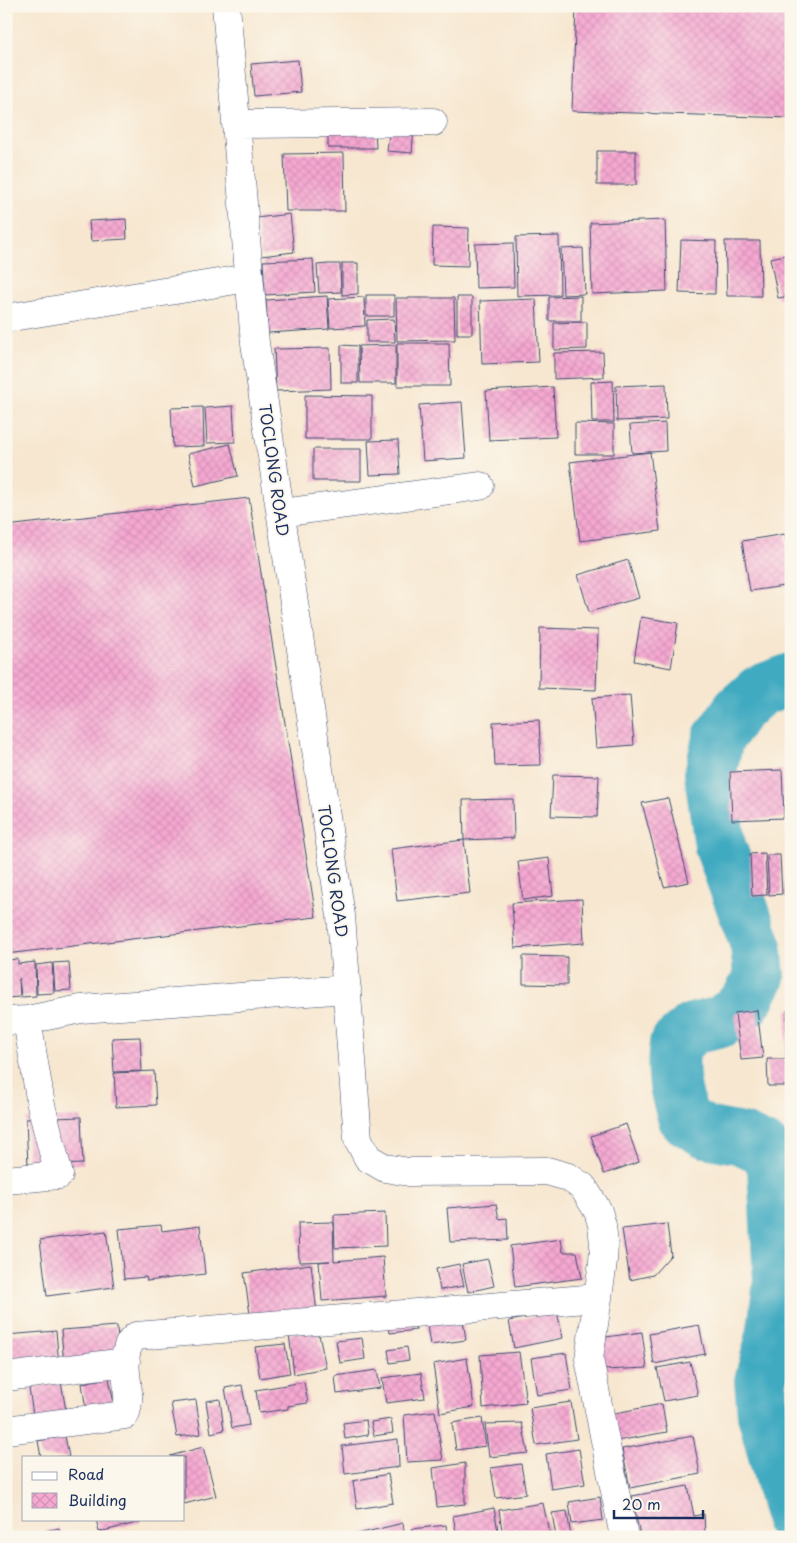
<svg xmlns="http://www.w3.org/2000/svg" width="797" height="1543" viewBox="0 0 797 1543" font-family="'Playpen Sans',sans-serif">
<defs>
<pattern id="building-cross-hatch" width="8" height="8" patternUnits="userSpaceOnUse" patternTransform="scale(1.25)"><rect width="8" height="8" fill="#f6a8d1"/><path d="M0 0l8 8M0 8l8-8" fill="none" stroke="#d291b6"/></pattern>
</defs>
<rect width="100%" height="100%" fill="#fbf7ec"/>
<filter id="ink" filterUnits="userSpaceOnUse"><feTurbulence type="fractalNoise" baseFrequency=".02" numOctaves="2"/><feDisplacementMap in="SourceGraphic" scale="10" xChannelSelector="R" yChannelSelector="G"/><feConvolveMatrix kernelMatrix="1 2 1 2 8 2 1 2 1" color-interpolation-filters="sRGB"/></filter>
<filter id="wash" filterUnits="userSpaceOnUse"><feTurbulence type="fractalNoise" baseFrequency=".0096" numOctaves="4" result="noise"/><feDisplacementMap in="SourceGraphic" scale="20" xChannelSelector="R" yChannelSelector="G"/><feGaussianBlur stdDeviation="1.12" result="paint"/><feColorMatrix in="noise" values="0 0 0 0 0 0 0 0 0 0 0 0 0 0 0 0 0 1.4 0 .05"/><feComposite in="paint" operator="in"/></filter>
<g filter="url(#wash)">
<rect width="100%" height="100%" fill="#f7e7d0"/>
<g fill="none" stroke-linecap="round" stroke-linejoin="round">
<path stroke="#41aac1" stroke-width="52" d="M791,679L759,691L738,710L718,739L710,774L720,846L756,945L759,977L746,1002L721,1022L692,1029L675,1044C671,1071 675,1093 684,1119L705,1132L742,1139L766,1150L773,1167L779,1282L772,1336L760,1381L763,1414L791,1519"/>
</g>
<g id="blocks">
<path fill="url(#building-cross-hatch)" d="M576,6H791V118L572,111Z
M298,60L301,92L254,96L251,64Z
M390,125L414,127L412,153L387,151Z
M375,127L376,148H328V128Z
M597,151H636V185H597Z
M344,153L345,211H286L284,154Z
M290,214L294,252L261,256L256,218Z
M126,219L127,239L91,241L89,221Z
M665,220L667,291L592,294L590,223Z
M433,227L469,228L468,266L432,265Z
M559,236L560,295L517,296L516,237Z
M681,240L716,241L715,294L679,293Z
M725,241H760L761,296H727Z
M513,243L514,287L476,288L475,244Z
M583,248L585,294L563,295L561,249Z
M791,254V296L778,298L770,258Z
M313,259L315,292L265,295L263,261Z
M342,263H358V294L342,295Z
M329,264H340L341,292L319,293L317,265Z
M366,295H394V316H366Z
M327,296L329,329L268,333L266,300Z
M581,296V321H549V297Z
M364,297L365,326L330,328L328,299Z
M457,297H472V334H457Z
M396,298H454L455,340L397,341Z
M536,299L539,362L482,364L480,301Z
M394,319L395,342H367V320Z
M587,322V349L554,350V323Z
M397,343H449L450,386H397Z
M341,345L358,346V383H341Z
M396,345V383H360L359,346Z
M330,348L331,389L276,391L274,349Z
M603,352L604,377L554,379V353Z
M613,381L614,422H592L591,382Z
M666,384L667,419L617,421L616,386Z
M553,387L556,437L489,440L486,391Z
M305,395L372,396V439H305Z
M462,402L466,458L423,461L419,405Z
M233,406L235,442L207,443L205,408Z
M203,407L204,446L173,447L171,408Z
M575,423L614,424V454H575Z
M665,423L666,451L632,453L630,425Z
M398,440L400,474L370,475L368,441Z
M230,444L238,476L195,486L188,454Z
M313,449H361V481H313Z
M650,452L660,531L580,541L570,462Z
M249,498L316,917L6,954V526Z
M785,534L791,569V585L750,591L742,541Z
M628,560L639,598L589,612L578,575Z
M641,617L678,623L671,668L634,661Z
M540,628L598,630L596,690L539,688Z
M630,695L634,745L596,748L592,698Z
M539,720L541,765L495,766L493,722Z
M782,770L784,818L732,820L730,772Z
M553,775L599,776L597,817L551,816Z
M668,798L689,882L664,887L642,803Z
M513,799L514,838L464,840L470,893L397,901L391,849L464,840L463,800Z
M765,853L767,895L752,896L750,854Z
M787,853H791V895H784Z
M767,855H780L782,894L769,895Z
M549,858L553,896L523,900L518,862Z
M582,899L584,943L515,948L512,903Z
M523,956L567,957V985L523,984Z
M18,959V964L35,962L36,996L21,997L19,978L20,997L6,998V960Z
M69,962L71,990L55,991L53,963Z
M52,963L54,993L37,994L36,965Z
M757,1010L763,1058L741,1060L735,1013Z
M787,1010H791V1056H786Z
M140,1037L142,1071L114,1072L112,1038Z
M767,1059H791V1086H768Z
M154,1071L156,1105L116,1107L114,1073Z
M81,1117L83,1164L28,1166L26,1119Z
M626,1124L639,1162L604,1174L591,1136Z
M496,1204L499,1219L507,1218L508,1240L450,1242L447,1208Z
M385,1213L386,1246L335,1248L334,1215Z
M333,1222L334,1261L383,1257L386,1296L322,1301L319,1262L330,1261L299,1262L298,1223Z
M667,1224L671,1255L653,1275L630,1280L622,1229Z
M161,1225L162,1231L200,1226L205,1274L147,1281L146,1277L124,1279L119,1229Z
M106,1231L114,1287L47,1296L40,1240Z
M561,1239L563,1252H577L582,1278L515,1287L510,1246Z
M488,1259L494,1286L468,1292L462,1264Z
M311,1264L317,1312L251,1321L244,1273Z
M459,1264L464,1286L440,1290L436,1269Z
M557,1312L563,1338L514,1348L509,1321Z
M462,1314L466,1340L430,1345L426,1319Z
M414,1321L416,1330L390,1333L388,1325Z
M699,1325L705,1354L654,1364L649,1334Z
M117,1326L119,1359L64,1364L61,1330Z
M318,1330L326,1368L294,1374L289,1334Z
M56,1331L59,1365L7,1369L6,1335Z
M642,1332L647,1368L603,1370L599,1338Z
M362,1338L365,1359L340,1363L336,1341Z
M285,1344L290,1373L260,1378L255,1347Z
M407,1347L409,1360L390,1363L388,1350Z
M519,1352L526,1403L483,1408L480,1355Z
M566,1353L572,1390L537,1395L531,1358Z
M467,1358L474,1407L440,1413L433,1364Z
M690,1362L698,1395L664,1401L657,1368Z
M377,1370L380,1388L337,1394L335,1376Z
M421,1373L425,1398L386,1403L382,1378Z
M109,1378L115,1409L86,1411L82,1383Z
M61,1382L67,1416L34,1422L29,1388Z
M304,1382L308,1403L288,1406V1409L259,1413L256,1390Z
M8,1385L14,1423L6,1424V1386Z
M242,1385L249,1425L232,1428L225,1388Z
M220,1399L224,1430L211,1433L206,1401Z
M196,1400L201,1434L177,1437L171,1403Z
M571,1402L577,1439L536,1445L530,1408Z
M662,1404L667,1432L617,1441L610,1414Z
M435,1411L443,1460L407,1462L404,1415Z
M482,1418L486,1446L456,1450L452,1423Z
M391,1419L393,1433L374,1436L371,1422Z
M366,1420L368,1435L345,1439L343,1423Z
M522,1423L528,1453L489,1457L485,1424Z
M65,1436L69,1457H41L38,1441Z
M693,1436L700,1474L630,1488L622,1449Z
M398,1439L399,1467L345,1474L342,1446Z
M203,1447L216,1496L184,1504V1457L170,1456Z
M579,1449L585,1484L551,1489L546,1454Z
M465,1463V1504L437,1507L433,1468Z
M521,1464L526,1494L496,1498L491,1468Z
M388,1474L393,1503L357,1509L353,1481Z
M688,1486L694,1516L704,1514L705,1534L640,1536L632,1496Z
M600,1497L603,1520L572,1524L569,1502Z
M543,1503L550,1537H503L499,1510Z
M494,1508L499,1537H457L453,1516Z
M567,1511L571,1537H556L552,1513Z
M96,1519H141V1522L99,1532Z
M403,1523L405,1537H358V1534Z
M446,1525L447,1537H413L412,1529Z
M59,1528L61,1537H48L46,1531Z"/>
</g>
</g>
<g filter="url(#ink)">
<use href="#blocks" fill-opacity="0" stroke="#3c4b6f" stroke-width="1"/>
<g fill="none" stroke-linecap="round" stroke-linejoin="round">
<g stroke="#3c4b6f" stroke-width="29">
<path id="minor" d="M226,6L255,343L341,916L358,1139L368,1158L385,1168L409,1172L547,1171L568,1177L583,1187L598,1211L602,1225L604,1244L603,1262L589,1359L624,1537
M236,124L433,122
M6,318L248,278
M281,513L480,486
M6,1021L27,1020L81,1009L347,989
M6,1180L59,1175L41,1105L27,1020
M6,1377L126,1362
M6,1430L125,1415C136,1390 113,1355 136,1336L598,1298"/>
</g>
<use href="#minor" stroke="#fff" stroke-width="28"/>
</g>
</g>
<g text-anchor="middle" stroke-width="4" stroke-linejoin="round" paint-order="stroke">
<g font-size="16" fill="#1b2f5e" stroke="#fbf7ec">
<text transform="translate(274 470) rotate(82)" y="6">TOCLONG ROAD</text>
<text transform="translate(333 871) rotate(82)" y="6">TOCLONG ROAD</text>
</g>
</g>
<rect width="797" height="1543" fill="none" stroke="#fbf7ec" stroke-width="25"/>
<rect x="22" y="1456" width="162" height="65" fill="#fbf7ec" stroke="#a1a7b3"/>
<rect x="32" y="1472" width="25" height="8" fill="#ffffff" stroke="#a1a7b3"/>
<text x="68" y="1480" font-size="15" fill="#1b2f5e">Road</text>
<rect x="32" y="1493" width="25" height="15" fill="url(#building-cross-hatch)" stroke="#a1a7b3"/>
<text x="68" y="1506" font-size="15" fill="#1b2f5e">Building</text>
<path d="M614 1510v8h89v-8" fill="none" stroke="#1b2f5e" stroke-width="2.5"/>
<text x="622" y="1510" font-size="15" fill="#1b2f5e" stroke="#fbf7ec" stroke-width="4" paint-order="stroke">20 m</text>
</svg>
